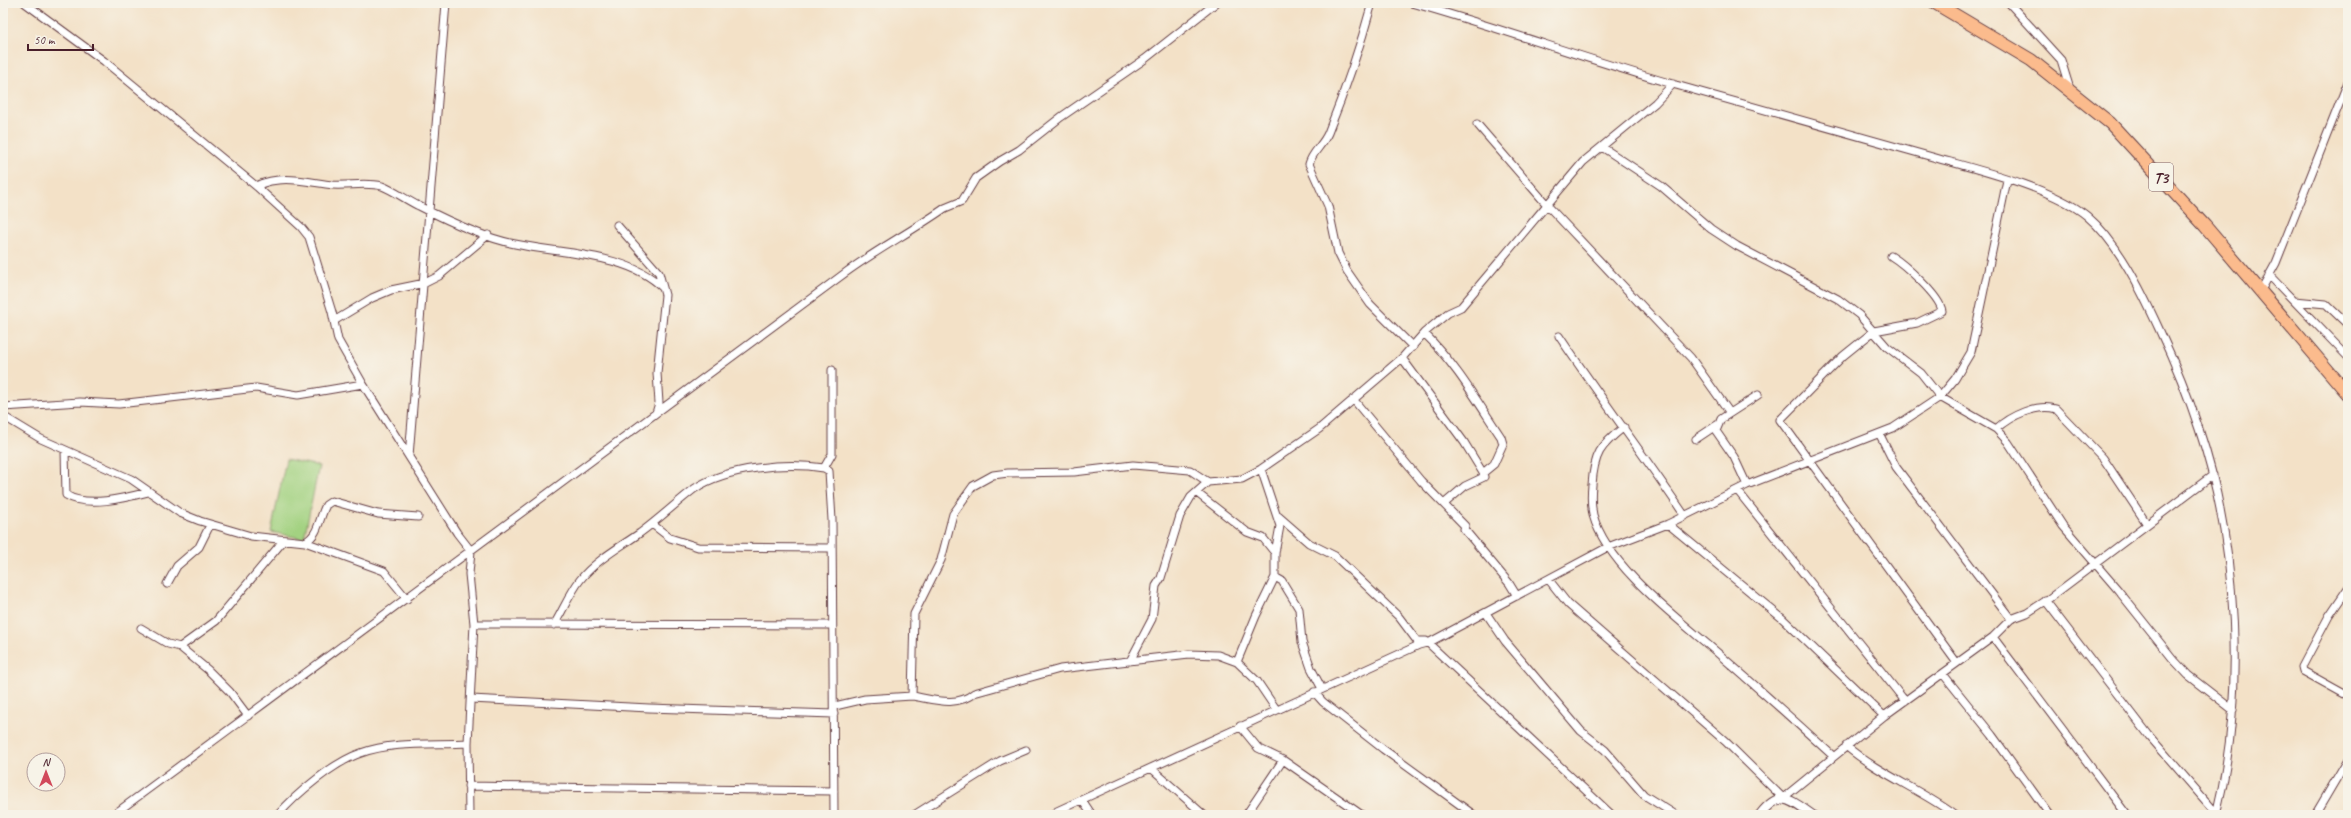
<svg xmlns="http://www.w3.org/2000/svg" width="2351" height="818" viewBox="0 0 2351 818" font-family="Caveat,sans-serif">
<rect width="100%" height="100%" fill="#f7f3e8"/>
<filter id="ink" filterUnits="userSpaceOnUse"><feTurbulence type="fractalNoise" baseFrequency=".025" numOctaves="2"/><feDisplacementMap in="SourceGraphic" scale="8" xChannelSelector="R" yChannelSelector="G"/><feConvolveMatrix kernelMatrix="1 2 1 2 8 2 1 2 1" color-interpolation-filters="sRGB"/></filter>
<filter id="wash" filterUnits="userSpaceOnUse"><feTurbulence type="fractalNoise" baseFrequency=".012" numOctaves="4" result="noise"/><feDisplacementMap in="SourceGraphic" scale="16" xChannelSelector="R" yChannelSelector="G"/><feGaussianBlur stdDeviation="0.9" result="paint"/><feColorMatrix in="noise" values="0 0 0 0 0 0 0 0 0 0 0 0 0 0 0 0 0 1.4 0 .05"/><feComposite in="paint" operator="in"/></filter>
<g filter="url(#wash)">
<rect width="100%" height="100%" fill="#f3e1c7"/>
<path fill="#a3d281" stroke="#767856" d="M286,459L319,466L304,539L271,532Z"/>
</g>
<g filter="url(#ink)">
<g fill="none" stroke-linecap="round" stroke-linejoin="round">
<g stroke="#633c42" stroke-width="9">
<path id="minor" d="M25,3L104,61L256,186L301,227L309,237L332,312L338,340L363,384L457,533L471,551L469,574L474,624L468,743L469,815
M1372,3C1360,47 1345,91 1328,133C1323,145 1312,152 1309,164L1328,206L1338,253L1347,271L1370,304L1413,347
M1412,3C1501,28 1588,60 1676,85C1763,109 1850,133 1936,158C1979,170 2053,188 2087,216C2118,242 2142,292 2159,329C2174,361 2188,395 2199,429C2238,545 2246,696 2216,815
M2009,3L2061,60L2070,89
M1477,124L1548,206L1691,358L1730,413
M1602,147L1661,186L1711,229L1737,246L1838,299L1859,315L1887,347L1921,373L1940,397L1996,429L2008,442L2063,526L2118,590L2173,659L2188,675L2233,710
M256,186C282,174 306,182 333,185C349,186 367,182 382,186C393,190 408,201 419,206C446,220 485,238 515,244C561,254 628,253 663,288
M617,225L659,273L665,295L657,373L659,403L656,413
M1891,256C1904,264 1940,296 1942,311L1917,323L1874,331L1843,356L1780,420L1957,663
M2269,275L2348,357
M2260,292L2276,263L2348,82
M2295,301L2326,304L2348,325
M334,321L372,298L391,290L425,283L439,276L488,235
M1424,333C1455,363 1477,401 1501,437L1503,444L1494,464L1483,473L1484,477L1465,486L1445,503
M1559,336C1600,397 1644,455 1685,516
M1402,358L1464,442L1483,473
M1353,399L1421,481L1465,526L1464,529L1509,583L1517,596
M3,407L80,402L119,404L256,388L298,395L363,384
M3,416L41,439L131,479L180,513L200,521L251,536L305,542C319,535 319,518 326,505L332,501L378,514L418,517
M1624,427C1600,446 1594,454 1592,485C1591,495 1591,505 1593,515C1608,568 1679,619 1720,655C1758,688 1796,722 1833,756
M1996,429C2010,416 2037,403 2056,409L2103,458L2147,524
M1880,435L1896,467L2011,619
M1696,439L1717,425
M65,450L66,495C87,508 125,498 148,492
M409,456L446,3
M824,468L832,454V370
M1747,485L1734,457L1716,431L1721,419L1758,395
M1737,490L1905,701
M1197,493L1247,532L1263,538L1275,553
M1278,516L1309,543L1335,556L1399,617L1417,641H1426L1612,815
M652,524L670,538L698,547L832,548
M1668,524L1783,619L1884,716
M305,542L384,571L407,599
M1275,577L1282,581L1299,609L1302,642L1311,668L1322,689
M1549,580L1568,604L1725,741L1783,798L1884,716L1993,637L2011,619L2027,613L2047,600L2213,475
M167,584L177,566L199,547L210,525
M2348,588L2329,616L2302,667L2303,671L2348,696
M2045,600L2151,738L2217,814
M1486,613L1505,641L1581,731L1605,750L1644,795L1676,815
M474,624L832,625
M554,625C563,610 570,593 580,580C595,561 620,547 640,533C659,519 676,503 694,489C726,467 787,462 824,468L829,471L832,520L834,815
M141,628L168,644L180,647L208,670L230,692L248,716
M1993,637L2127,815
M180,647L216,621L284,540
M1130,661L1152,619L1156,586L1161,578L1180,516L1191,497L1208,482
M1237,662L1256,616L1275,577V553L1280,526L1261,469
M1943,674L1992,735L2050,815
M1314,692L1323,702L1383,749L1474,815
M471,699L649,708L834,714
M835,706L865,699L912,696
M1276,709L1257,681L1237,662L1218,655L1189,654L1060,669L974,693C957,708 932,699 912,696L914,614L941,560L953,514L973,486L993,475L1008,473L1074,472L1133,465L1190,470L1208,482L1242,479L1261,469L1319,429L1402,358L1424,333L1448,313L1461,307L1583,162L1655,103L1673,84
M1240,726L1258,748L1283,760L1362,815
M1846,746C1879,774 1920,789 1955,815
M1151,768L1204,815
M468,786L834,791
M1082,800L1092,815
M113,815C356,636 598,456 841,276C874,251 911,232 945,208L962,201L976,178L1000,161L1019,150L1061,117L1145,59L1216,3
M278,815C296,794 334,762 361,753C393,741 434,745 468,743
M914,815L1000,761L1026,750
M1054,815L1057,811L1419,645L1430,642L1608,547L1668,524L1747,485L1893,428L1940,397L1955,379L1971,352L2007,180
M1246,815L1283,760
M2315,815L2348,759"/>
</g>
<g stroke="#633c42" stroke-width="11">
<path id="tertiary" d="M1760,815C1780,789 1789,799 1812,815"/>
</g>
<g stroke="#633c42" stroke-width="14">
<path id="trunk" d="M1935,3L2031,60L2110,123L2205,226L2348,394"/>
</g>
<use href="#minor" stroke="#fff" stroke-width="7"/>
<use href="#tertiary" stroke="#fff" stroke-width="9"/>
<use href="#trunk" stroke="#fbbb8d" stroke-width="12"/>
</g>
</g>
<g text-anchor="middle" stroke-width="3.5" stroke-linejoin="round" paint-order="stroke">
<rect fill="#f7f3e8" stroke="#7e5f64" stroke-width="1" x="2149" y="163" width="24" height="28" rx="3"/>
<g font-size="16" font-weight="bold" fill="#4a1f2b">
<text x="2161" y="183">T3</text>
</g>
</g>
<rect width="2351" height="818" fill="none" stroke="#f7f3e8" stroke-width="16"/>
<g transform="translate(46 772)"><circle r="19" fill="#f7f3e8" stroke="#b29e9c"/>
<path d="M0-3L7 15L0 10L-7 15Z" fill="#d1495b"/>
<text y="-6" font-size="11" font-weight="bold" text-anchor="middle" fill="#4a1f2b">N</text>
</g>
<path d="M28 44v6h65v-6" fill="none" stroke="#4a1f2b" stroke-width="2"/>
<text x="34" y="44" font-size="12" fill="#4a1f2b" stroke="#f7f3e8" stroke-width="3" paint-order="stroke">50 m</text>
</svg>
